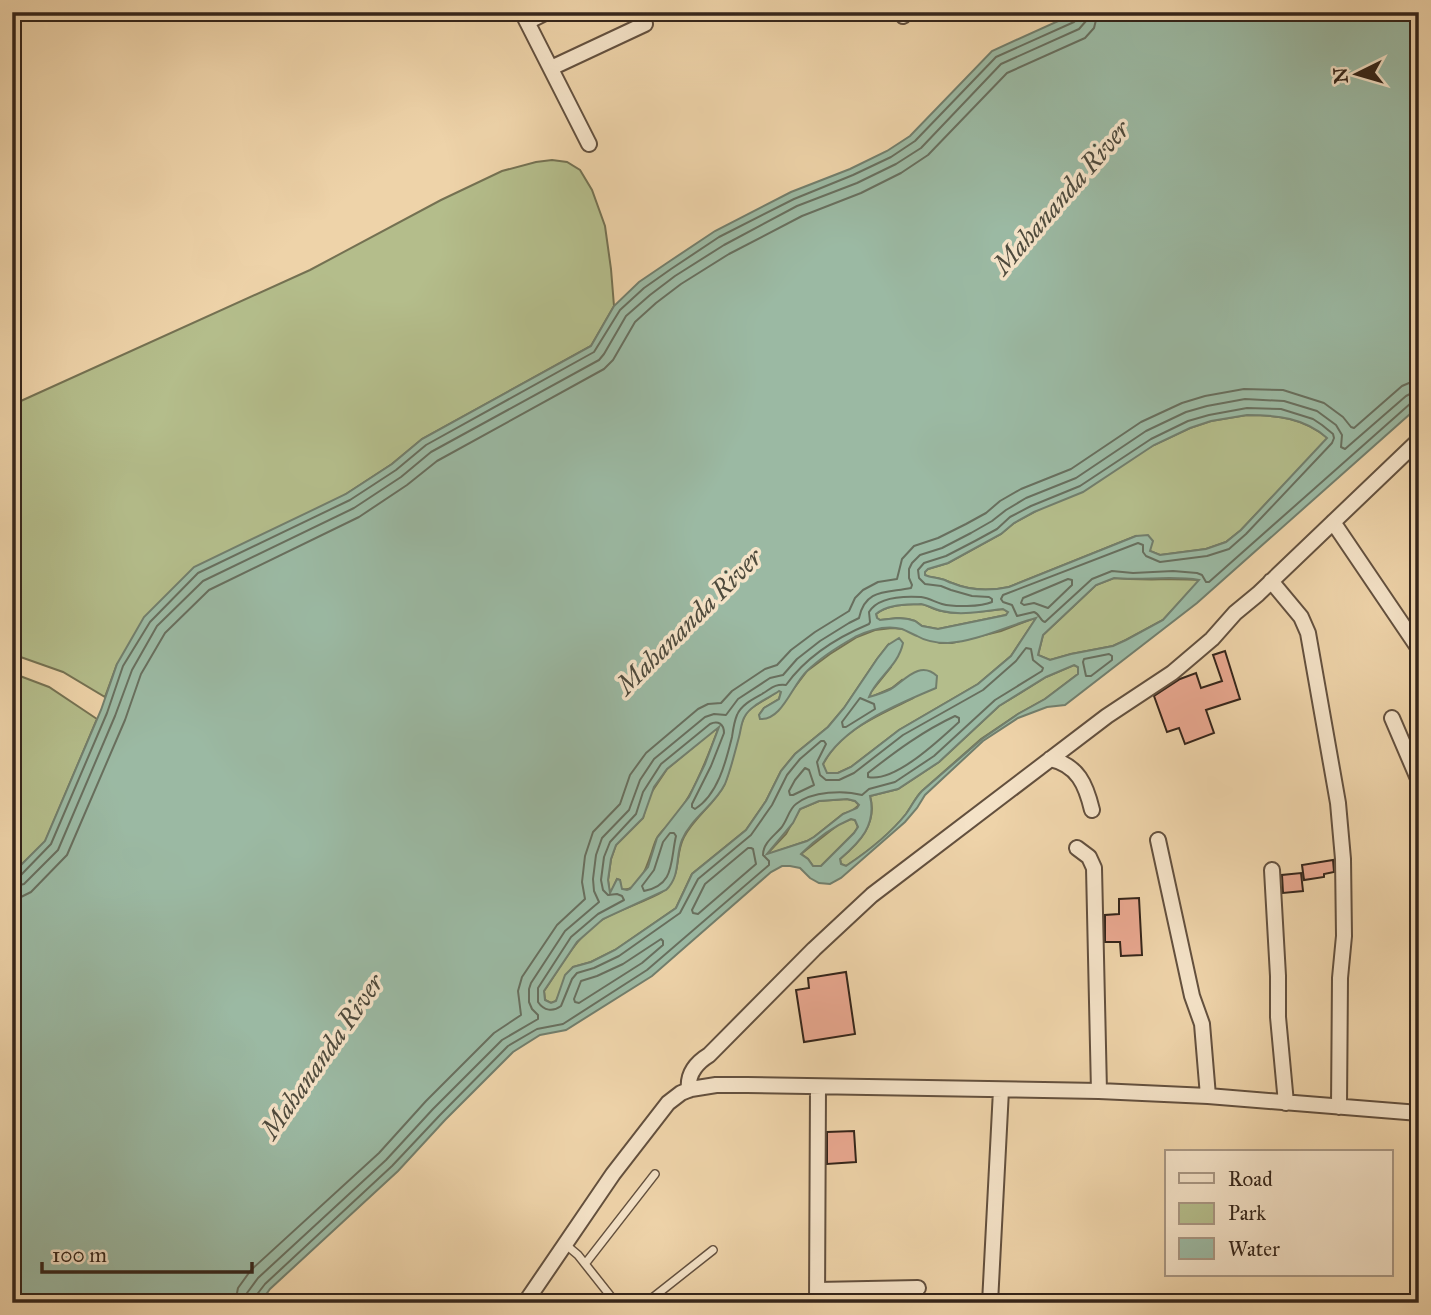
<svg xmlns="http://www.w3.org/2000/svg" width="1431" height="1315" viewBox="0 0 1431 1315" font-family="'IM FELL Great Primer',serif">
<rect width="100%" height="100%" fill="#eed3a9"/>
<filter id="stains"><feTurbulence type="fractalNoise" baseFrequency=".00286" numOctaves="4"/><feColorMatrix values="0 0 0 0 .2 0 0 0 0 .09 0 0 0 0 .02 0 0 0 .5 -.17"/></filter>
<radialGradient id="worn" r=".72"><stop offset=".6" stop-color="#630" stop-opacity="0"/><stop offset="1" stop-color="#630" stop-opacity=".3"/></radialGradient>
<path fill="#b4bd8b" stroke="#747152" stroke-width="2" d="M552,160L567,162L580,170L592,190L605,226L611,269L614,306L591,346L422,439L392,464L346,494L117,664L105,697L63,672L12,654V405L310,270L441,200L502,171L536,162Z
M1247,415C1278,415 1303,418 1328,438L1241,530L1226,542L1206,549L1160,555L1150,551V547L1136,536L1009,587C990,591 971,591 952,583C948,582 946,580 941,579C935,577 930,578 925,575L924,572L928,569L948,563L1001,534L1014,523L1034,512L1154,445L1190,428L1211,421Z
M1114,578C1143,581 1171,578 1200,580L1163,620L1126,640L1113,646L1071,654L1050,660L1038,655L1043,635L1096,585Z
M921,604C928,605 934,610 942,611C957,615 987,611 1003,609L1008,612L1006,615L938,629L922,626L915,621L908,619L898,618L880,620L877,618L876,614C888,604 905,605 921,604Z
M1037,617L1011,656L978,684L899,730L851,767L838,773H826L823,764C841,729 880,715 913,698L902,680L892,688L869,698L871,692L891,667L888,645L877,659L844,708L828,727L795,754L781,771L766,801L746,830L692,874L676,908L615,950L591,962L573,967L556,1001L551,1003L545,1000L544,991C562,965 577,934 605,918C620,909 658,898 668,887C681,872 675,854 684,837C694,818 712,806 723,787C733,770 738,721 748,711C757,703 770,698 779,690L781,692L779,699L764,708L759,715L788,696L807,671L830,654L857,637L875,630L892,628L904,629L940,643H952L1001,631Z
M1074,665L1078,667V674L1045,699L1018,714L981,739L922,791C915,798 912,806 906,814C890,834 867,852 846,866L841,864L840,859C859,843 878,823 870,796L898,789L939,762L999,706L1046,677Z
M12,673L49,687L97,719L45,842L12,874Z
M720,725C710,749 702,774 689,796C684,805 677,814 670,823C666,828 659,833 656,840C650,853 643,894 621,889L620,880L617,879L610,895L608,880L611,859L616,845L643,818L649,796L667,769Z
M847,799L855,801L859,805L852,811L843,814L814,837L807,841L766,855L786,834L800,809L819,801Z
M851,819L855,820L858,827L854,833L821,866H813L808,859L801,854L839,824Z"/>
<path fill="#9bb9a3" stroke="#727e6c" stroke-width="2" fill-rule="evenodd" d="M1078,12H1419V406L1197,603L1065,705L1047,707L1018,718L983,741L925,795L917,808L905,822L841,878L830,884L819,883L810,878L800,868L790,866H782L771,872L652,976L566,1030L540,1035L513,1052L445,1120L398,1171L270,1289L260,1303H129L127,1301L124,1303H12V874L45,841L101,710L117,664L144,617L194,567L346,494L392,464L422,439L591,346L614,306L639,282L667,263L715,231L791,192L850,169L887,151L910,136L992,51ZM1247,415C1277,415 1305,418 1327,438L1241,530L1226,542L1206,549L1160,555L1150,551L1153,541L1148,535L1136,536L1009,587C990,591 971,591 952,583C948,582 946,580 941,579C935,577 931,578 925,575V572L928,569L948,563L1001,534L1014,523L1034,512L1083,492L1154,445L1190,428L1211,421ZM1114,578C1142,581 1171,575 1199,580L1163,620L1126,640L1113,646L1071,654L1050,660L1038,655L1043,635L1096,585ZM921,604C928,605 935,610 942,611C961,616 984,611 1003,609L1008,612L1006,615L938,629L922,626L915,621L908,619L898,618L880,620L877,618L876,614C888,604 905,605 921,604ZM1036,618L1011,656L978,684L899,730L851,767L838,773H827L823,764C843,726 898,704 936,688L937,676C920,660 905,680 891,689C885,692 876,695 869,697C876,678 898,667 903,643L899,638L888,645L877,659L844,708L828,727L795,754L781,771L766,801L746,830L692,874L676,908L615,950L591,962L573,967L565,975L556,1001L551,1003L545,1000L544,991L577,942L603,919L666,890C681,876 675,857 682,840C691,818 715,805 725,784C731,769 735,752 739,737C741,730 741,722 745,716C751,705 769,698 779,691L781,692L779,699L764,708L759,715L760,719C782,721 792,685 807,671C820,658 839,646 855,637C869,630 887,625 902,629C907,631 912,634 917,636C927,642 937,643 948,643C978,641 1007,626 1036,618ZM1074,665L1078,667V674L1045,699L1018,714L982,739L922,791C915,798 912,806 906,814C890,834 867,852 846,866L841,864L840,859C860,842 877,825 870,796L898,789L939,762L999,706L1046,677ZM719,727L705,764L689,797L657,838L648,867L630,889L627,890L622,889L620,880L617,879L610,893L608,880L611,859L616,845L643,818L654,787L667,769ZM847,799L855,801L859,805L857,808L843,814L814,837L807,841L767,854L793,823L800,809L819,801ZM851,819L855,820L858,827L854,833L821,866H813L808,859L801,854C815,840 832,827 851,819Z"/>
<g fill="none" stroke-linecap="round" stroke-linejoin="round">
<path stroke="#686f5e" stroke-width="2" d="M1068,579L1072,580V585L1048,608L1034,603L1024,605L1021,603L1023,598Z
M1109,654L1112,656V660L1091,676H1086L1083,662L1084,659Z
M860,698L874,704L875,709L846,727H843L842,722Z
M955,716L959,718V722C940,739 895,783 868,777V773C896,751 923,731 955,716Z
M805,768L809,770L814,785L793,795H790L789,791L795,780Z
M670,833H674L676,836C670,862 675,885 644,891L642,886L654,870L663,842Z
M748,848H751L753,849L756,864L698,914L693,913L692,910L705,884Z
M12,879L20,876L51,844L107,713L123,666L150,622L198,573L350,500L396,470L426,445L594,352L620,310L644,288L671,269L719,237L794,199L853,175L891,157L915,141L996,57L1074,22L1078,18V12
M12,887L24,884L58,850L115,716L132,670L157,626L203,581L354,508L401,477L431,452L599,360L604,354L626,316L650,295L675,276L724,245L797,206L857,183L896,164L921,148L1001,64L1079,29L1086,21L1087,12
M12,898L21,897L31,892L67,855L125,720L141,674L165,633L209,590L359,517L407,485L437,461L604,369L613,360L635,322L656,303L681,284L729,254L802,216L861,193L901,173L928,155L1007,73L1085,38L1094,28L1098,12
M661,939L663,941V945L642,963L579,1003L575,1002L574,999L581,981L597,976L623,964Z
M235,1303L238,1288L251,1270L379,1153L426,1101L494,1033L521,1015L518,991L522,977L557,925L585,899L582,882L585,856L593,832L620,804L630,775L646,753L698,709L708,704L721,703L732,691L765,669L777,665L791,650L815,632L849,611L855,598L863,590L878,582L897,579L902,559L914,546L938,538L966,524L986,513L1000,501L1021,489L1071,469L1141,422L1182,403L1205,396L1244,389L1283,390L1324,403L1343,417L1351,427L1354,428L1402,386L1409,383L1419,382
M246,1303L247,1293L258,1278L386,1160L433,1109L502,1040L538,1019V1015L532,1009L529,1002V989L531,983L565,931L599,902L594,891L593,879L596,855L602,838L629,810L640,780L654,759L705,717L714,714L726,715L738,699L770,678L783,675L797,659L820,641L849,623L859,618C865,588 887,593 911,588L912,585L909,578V569L912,563L920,555L942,548L971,533L992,521L1006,510L1026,498L1076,478L1146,431L1186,412L1207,406L1245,399L1284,401L1317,411L1336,425L1342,435L1341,447L1345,449L1406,396L1412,393L1419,392
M254,1303L255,1297L265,1284L392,1166L440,1115L508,1046L537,1029L563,1024L647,970L769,865V861L763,855C763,843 774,836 781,828C787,821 789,809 796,804C812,791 844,790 862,795L869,789L895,782L934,756L995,700L1042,671L1043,668L1033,660L1031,649L1026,648L1016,661L983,690L903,735L854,773L839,780H826L820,775L817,762L826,744L824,741H821L800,759L787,775L772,805L751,835L698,879L680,913L619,956L594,968L577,973L572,979L561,1006C553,1012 544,1011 538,1002V988L571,937L598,914L624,900L622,896L617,894L608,895L603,890L601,880L604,857L610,842L636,814L643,792L661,764L710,724C718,720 724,724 724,733L711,766L692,804V807L695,809C718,795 726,761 732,737C733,730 734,722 737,715C741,705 753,699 762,694C772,688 774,684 786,685C806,657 838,637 869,624L870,622L869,612C878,597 904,596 921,597C929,598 935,602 942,604C953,607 981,607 992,602V599L989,597L972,596L951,590L941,586L925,584L919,578L918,570L924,563L946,556L975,541L997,529L1010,517L1031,506L1080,486L1151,439L1188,421L1209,415L1247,408L1281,409L1313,419L1322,425L1333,434L1334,438L1332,443L1246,534L1229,549L1207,556L1160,562L1146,556L1143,552V545L1138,543L1003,595L1001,599L1003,602L1012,605L1017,616L1034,612C1040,614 1040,621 1045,622L1092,579L1112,571L1133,573L1173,571L1197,573L1202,575L1206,582H1209L1411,403L1419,401"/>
</g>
<path fill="#e8a78f" stroke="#35251a" stroke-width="2" d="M1225,651L1240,699L1206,710L1214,733L1185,744L1179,728L1167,732L1154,696L1180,679L1196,673L1201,688L1222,681L1213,655Z
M1333,860L1334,872L1324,874V877L1304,880L1302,865Z
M1301,873L1303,891L1283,893L1282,875Z
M1139,898L1142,955L1121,956L1120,942H1105V915L1119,914V899Z
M846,972L855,1034L804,1042L796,990L809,988L808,978Z
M854,1131L856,1162L827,1164V1132Z"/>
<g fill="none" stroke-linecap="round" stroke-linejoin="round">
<g stroke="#63503e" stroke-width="10">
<path id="lane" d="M565,1244L578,1255L616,1303
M585,1264L655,1174
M646,1303L713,1250"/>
</g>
<g stroke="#63503e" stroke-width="18">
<path id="street" d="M522,12L589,144
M902,12L903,16
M527,22L547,12
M551,68L645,24
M1333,522L1419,649
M1271,581L1301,617L1308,633L1338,803L1343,859L1344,936L1340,978L1339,1107
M1392,718L1419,781
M1050,759C1078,765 1086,785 1092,810
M1158,840L1192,996L1202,1024L1208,1096
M1077,848L1089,857L1094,868L1099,1091
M1272,870L1278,976V1017L1286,1103
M689,1090C687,1074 696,1063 709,1055L814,949L872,895L1107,716L1172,673L1212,639L1235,613L1258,594L1419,440
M817,1290L918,1288
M525,1303L613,1174L668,1103L681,1093L691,1089L716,1085H747L1099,1091L1208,1096L1419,1113
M817,1303L818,1087
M990,1303L1001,1090"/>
</g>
<use href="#lane" stroke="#f4e2c7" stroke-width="7"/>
<use href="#street" stroke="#f4e2c7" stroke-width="14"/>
</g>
<g text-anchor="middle" stroke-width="7" stroke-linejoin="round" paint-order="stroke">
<g font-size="26" font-style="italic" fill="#4e4a3c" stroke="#f4e2c7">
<text transform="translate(1061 197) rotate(-49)" y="9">Mahananda River</text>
<text transform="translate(689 621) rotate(-45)" y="9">Mahananda River</text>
<text transform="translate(322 1056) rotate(-55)" y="9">Mahananda River</text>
</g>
</g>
<rect width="1431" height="1315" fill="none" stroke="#eed3a9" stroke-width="42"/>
<rect x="14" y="14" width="1403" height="1287" fill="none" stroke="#35251a" stroke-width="3.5"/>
<rect x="21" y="21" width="1389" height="1273" fill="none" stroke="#35251a" stroke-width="2"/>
<rect x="1165" y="1150" width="228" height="126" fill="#f4e2c7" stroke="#a89682" stroke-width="2"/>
<rect x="1179" y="1173" width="35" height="10" fill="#f4e2c7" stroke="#a89682" stroke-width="2"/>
<text x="1228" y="1186" font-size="21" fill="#35251a">Road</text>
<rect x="1179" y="1203" width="35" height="21" fill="#b4bd8b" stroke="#a89682" stroke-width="2"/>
<text x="1228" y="1220" font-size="21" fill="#35251a">Park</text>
<rect x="1179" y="1238" width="35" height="21" fill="#9bb9a3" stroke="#a89682" stroke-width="2"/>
<text x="1228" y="1256" font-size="21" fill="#35251a">Water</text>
<g transform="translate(1357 74) rotate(265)" stroke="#f4e2c7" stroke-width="5" paint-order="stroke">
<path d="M0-5L12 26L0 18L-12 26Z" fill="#35251a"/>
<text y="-10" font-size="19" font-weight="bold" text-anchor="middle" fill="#35251a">N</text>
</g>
<path d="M42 1262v10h210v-10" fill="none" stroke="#35251a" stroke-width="3.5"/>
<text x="52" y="1262" font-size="21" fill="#35251a" stroke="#f4e2c7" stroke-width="5" paint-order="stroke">100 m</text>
<rect width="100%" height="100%" filter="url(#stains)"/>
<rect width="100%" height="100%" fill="url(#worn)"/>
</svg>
